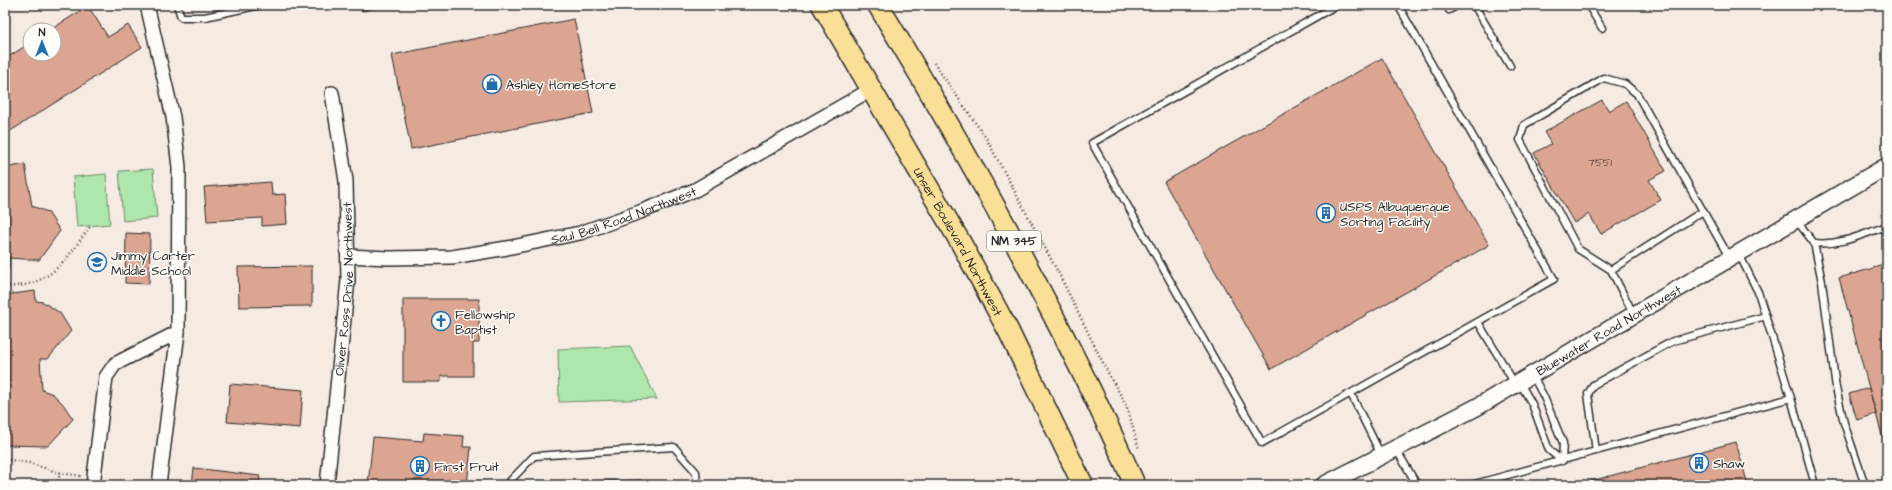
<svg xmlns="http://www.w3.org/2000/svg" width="1892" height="490" viewBox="0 0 1892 490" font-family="'Architects Daughter',sans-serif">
<rect width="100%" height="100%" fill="#f6ebe3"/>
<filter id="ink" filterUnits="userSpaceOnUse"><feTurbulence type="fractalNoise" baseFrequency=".025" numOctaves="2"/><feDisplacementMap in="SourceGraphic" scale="8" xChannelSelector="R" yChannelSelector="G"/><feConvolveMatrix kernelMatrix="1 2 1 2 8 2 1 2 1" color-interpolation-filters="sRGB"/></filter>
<g filter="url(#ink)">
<path fill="#aee7ab" stroke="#6c896b" d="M153,169L157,218L123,221L119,171Z
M106,174L110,224L77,227L73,177Z
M630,346L657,399L559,402L558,349Z"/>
<path fill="#dba591" stroke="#2b2b2b" d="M360,5H389L362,11Z
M88,6L108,37L128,25L142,47L9,132L5,126V59L30,43V54H54V30H50Z
M574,19L593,113L411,149L392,55Z
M1382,58L1489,245L1271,369L1164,182Z
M1602,100L1609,111L1626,101L1666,171L1649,180L1661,200L1601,234L1589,214L1574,223L1534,153L1551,144L1544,132Z
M25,164L32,206L48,212L60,231L39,260L9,258V269H5V168Z
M271,182L272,195L285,194L287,224L262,226V218L207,221L204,187Z
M126,233L150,234L149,284L125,283Z
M1887,264V454L1839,278Z
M312,266V306L239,307L238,267Z
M35,291L36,301L43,302L60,313L71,331L48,359H40L42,390L53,394L63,404L73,419L48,446L5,445V295Z
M403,299H479V343H473V376H441V382H403Z
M230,384L303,390L300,428L227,422Z
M1869,388L1876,414L1857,420L1849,394Z
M424,433L464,436L463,447H471L467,485H368L373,437L423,441Z
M1736,442L1748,485H1576Z
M194,468L260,476L259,485H192Z
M641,480V485H541V483Z"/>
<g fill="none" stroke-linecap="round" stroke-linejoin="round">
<g stroke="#2b2b2b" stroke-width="9">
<path id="service" d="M177,5L181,17H205L260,5
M1337,5L1092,143L1262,443L1554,279L1398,5
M1446,5L1449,10L1458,5
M1474,5L1510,66
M1588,5L1602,28
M1797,221L1814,243C1840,246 1863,234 1887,226
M1814,243L1822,282L1836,388L1844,423L1865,485
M1611,270L1578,249L1520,140L1524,125L1604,78L1625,84L1637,94L1703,211
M1634,315L1611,270L1703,211L1729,257
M1478,322L1515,384
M1520,383L1532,404L1549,450L1562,461L1563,443L1544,397L1533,376
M1351,394L1381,455
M1791,398L1815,485
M1396,449L1417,485
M1596,451L1588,394L1593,385L1673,341L1766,316
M510,485V481L534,456L674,447L696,472L697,485
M1471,485L1791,398L1758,292L1739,254"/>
</g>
<g stroke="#2b2b2b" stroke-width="16">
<g id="minor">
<path d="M147,5L173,117L179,167L178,332L159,485"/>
<path id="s1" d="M348,256L388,258L452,257L507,248L580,233L640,212L695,190L872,89"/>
<path d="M93,485L106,377L115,364L178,332"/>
<path id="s2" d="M327,485L348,280L346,181L332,93"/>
</g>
</g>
<g stroke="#2b2b2b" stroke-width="19">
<g id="tertiary">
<path id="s3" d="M1324,485L1477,407L1887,166"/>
</g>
</g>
<g stroke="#2b2b2b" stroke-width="23">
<g id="primary">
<path id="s4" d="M822,5L962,245L1008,330L1083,485"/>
<path d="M878,5C972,161 1061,319 1135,485"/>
</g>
</g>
<path stroke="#2b2b2b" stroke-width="2.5" stroke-dasharray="1 3" stroke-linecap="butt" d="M934,63L986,138L1058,272L1110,377L1123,399L1129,413L1139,450
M1887,238V243
M5,286C50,289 68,257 91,225
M5,459L29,463L60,473
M57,485L60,473L81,476"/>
<use href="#service" stroke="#fdfcf7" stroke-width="6"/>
<use href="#minor" stroke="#fdfcf7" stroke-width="13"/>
<use href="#tertiary" stroke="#fdfcf7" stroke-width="16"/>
<use href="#primary" stroke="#fadf96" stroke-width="20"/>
</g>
</g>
<defs>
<g id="shop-ring" transform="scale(1)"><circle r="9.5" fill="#fdfcf7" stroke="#1f6fb2" stroke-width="1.5"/><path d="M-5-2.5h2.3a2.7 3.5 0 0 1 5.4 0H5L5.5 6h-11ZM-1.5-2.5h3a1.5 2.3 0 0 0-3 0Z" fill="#1f6fb2"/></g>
<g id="building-ring" transform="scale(1)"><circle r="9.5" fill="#fdfcf7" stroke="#1f6fb2" stroke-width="1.5"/><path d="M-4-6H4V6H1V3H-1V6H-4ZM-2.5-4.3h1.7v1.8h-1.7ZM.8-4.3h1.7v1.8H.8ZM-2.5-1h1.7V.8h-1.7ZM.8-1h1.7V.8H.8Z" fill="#1f6fb2"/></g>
<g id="school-ring" transform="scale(1)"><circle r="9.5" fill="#fdfcf7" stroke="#1f6fb2" stroke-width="1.5"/><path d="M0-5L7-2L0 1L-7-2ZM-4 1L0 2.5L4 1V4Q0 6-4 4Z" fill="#1f6fb2"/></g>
<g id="church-ring" transform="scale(1)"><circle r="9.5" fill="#fdfcf7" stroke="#1f6fb2" stroke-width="1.5"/><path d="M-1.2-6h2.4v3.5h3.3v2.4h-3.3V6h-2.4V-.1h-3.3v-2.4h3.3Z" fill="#1f6fb2"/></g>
</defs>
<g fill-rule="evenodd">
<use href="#shop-ring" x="492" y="84"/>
<use href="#building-ring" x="1326" y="213"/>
<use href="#school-ring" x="97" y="262"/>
<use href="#church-ring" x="441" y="321"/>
<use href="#building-ring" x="1699" y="463"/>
<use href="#building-ring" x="420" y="466"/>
</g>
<g text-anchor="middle" stroke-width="3" stroke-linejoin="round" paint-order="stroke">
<g font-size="11" fill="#574a44">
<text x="1600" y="166">7551</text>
</g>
<rect fill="#fdfcf7" stroke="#6a6a68" stroke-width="1" x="987" y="231" width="54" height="20" rx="3"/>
<g font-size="12" font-weight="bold" fill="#2b2b2b">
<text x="1014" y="245">NM 345</text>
</g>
<g font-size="13" fill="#2b2b2b" stroke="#fdfcf7" text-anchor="start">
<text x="506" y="89">Ashley HomeStore</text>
<text x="1340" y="211">USPS Albuquerque<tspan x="1340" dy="15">Sorting Facility</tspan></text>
<text x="111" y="260">Jimmy Carter<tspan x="111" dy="15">Middle School</tspan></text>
<text x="455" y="319">Fellowship<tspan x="455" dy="15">Baptist</tspan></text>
<text x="1713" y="468">Shaw</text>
<text x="434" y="471">First Fruit</text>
</g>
<g font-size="13" fill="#2b2b2b" stroke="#fdfcf7">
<text dy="5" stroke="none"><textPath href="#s1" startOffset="281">Saul Bell Road Northwest</textPath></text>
<text dy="5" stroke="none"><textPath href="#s4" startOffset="273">Unser Boulevard Northwest</textPath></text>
<text dy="5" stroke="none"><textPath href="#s2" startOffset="197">Oliver Ross Drive Northwest</textPath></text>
<text dy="5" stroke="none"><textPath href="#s3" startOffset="324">Bluewater Road Northwest</textPath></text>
</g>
</g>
<rect width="1892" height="490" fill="none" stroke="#fdfcf7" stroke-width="20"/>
<rect x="10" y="10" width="1872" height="470" fill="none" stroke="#2b2b2b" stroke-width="1.5" filter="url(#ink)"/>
<g transform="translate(42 42)"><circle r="19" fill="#fdfcf7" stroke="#a9a8a5"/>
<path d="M0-3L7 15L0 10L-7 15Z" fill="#1f6fb2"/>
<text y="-6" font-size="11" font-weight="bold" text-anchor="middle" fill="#2b2b2b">N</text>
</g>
</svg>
